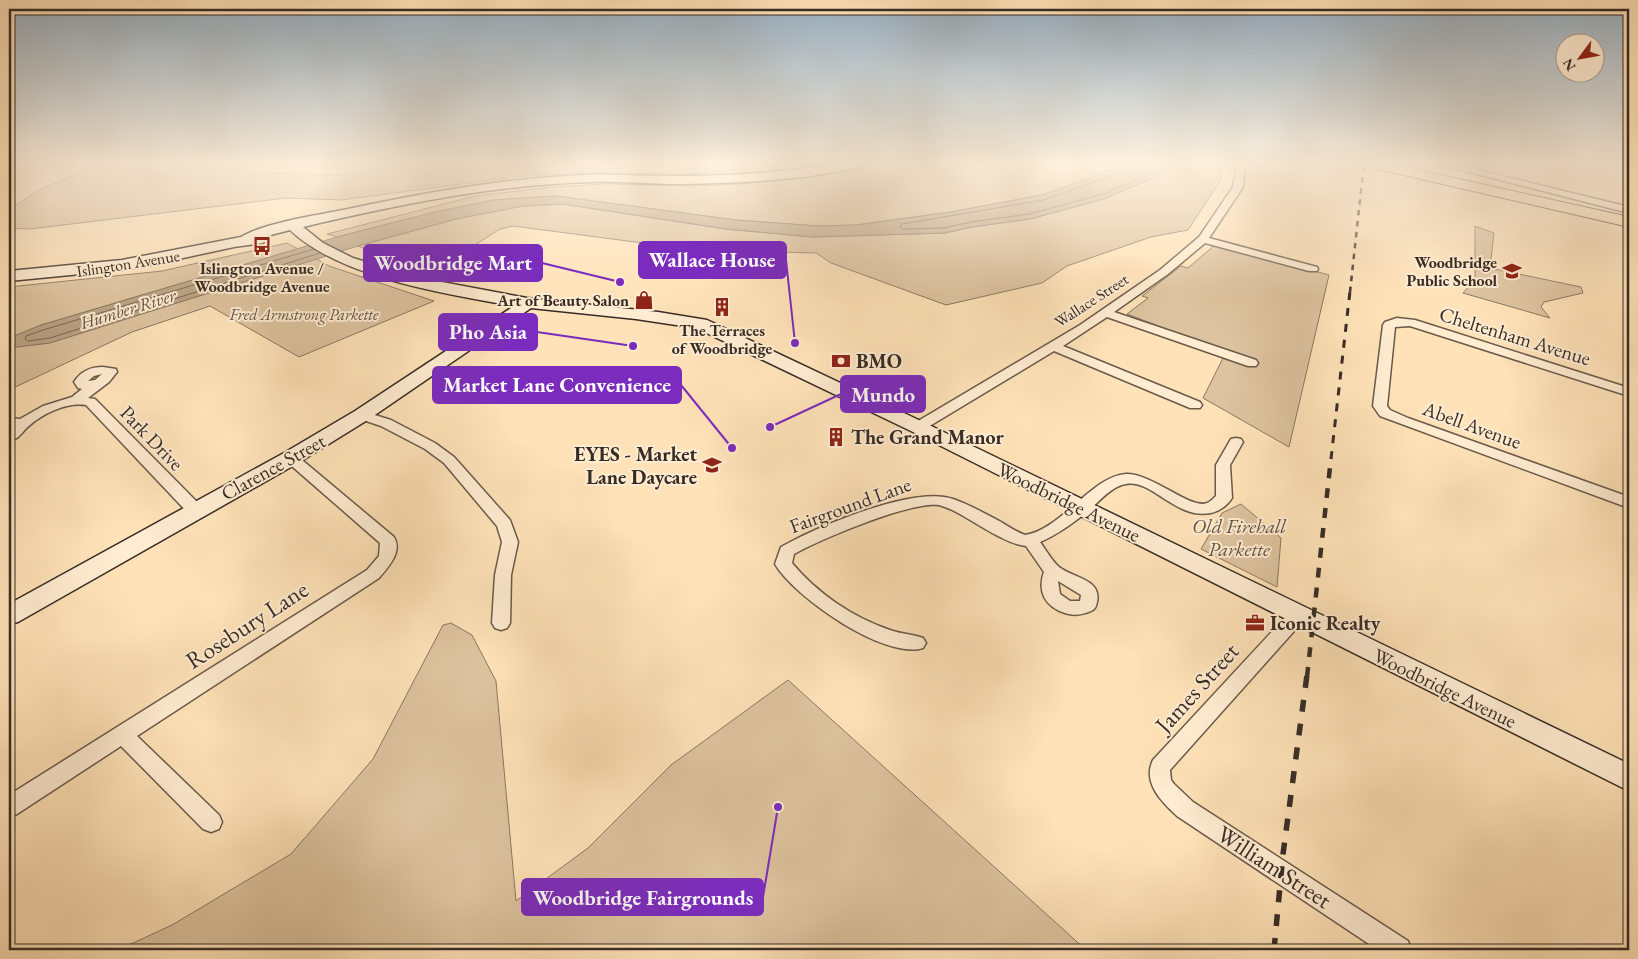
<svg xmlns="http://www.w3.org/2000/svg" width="1638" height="959" viewBox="0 0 1638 959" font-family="'EB Garamond',serif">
<rect width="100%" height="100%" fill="#ffe2b8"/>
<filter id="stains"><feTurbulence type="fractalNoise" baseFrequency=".004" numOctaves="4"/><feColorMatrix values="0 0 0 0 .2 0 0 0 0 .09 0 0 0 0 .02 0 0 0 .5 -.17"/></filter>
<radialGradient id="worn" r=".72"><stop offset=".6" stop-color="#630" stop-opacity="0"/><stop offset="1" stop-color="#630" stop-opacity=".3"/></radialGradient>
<path fill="#ddc39f" stroke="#8a7862" d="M89,163H203L206,166L266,173L336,175L419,163H830L684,174L595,173L523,176L341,200L286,198L30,229L9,228V207L16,205L42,188L83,172Z
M885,163H1111L1124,166L1042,195L951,212L856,225L818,226L736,220L556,196L493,200L431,213L337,237L327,234L475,196L552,187L606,184L692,186L743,184L854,170Z
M1174,163H1223L1220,181L1188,230L1151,237L1067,266L1042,283L946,305L831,263L816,253L696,250L513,226L500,229L457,256L420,251L397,259L381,255L358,246L456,219L523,206L563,204L725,229L813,237L945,233L972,227L1030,219L1104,199L1162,174Z
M1475,226L1494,233L1490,268L1581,287L1583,293L1544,302L1541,307L1550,318L1463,293L1475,279Z
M287,243L329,266L434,301L299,357L210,306L132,332L9,390V287L162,271Z
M1216,244L1329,275L1289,447L1203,398L1226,352L1127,314L1148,298L1142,296L1181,266L1188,268Z
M1241,504L1281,538L1277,587L1201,549L1222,513Z
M451,623L472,635L496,681L516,901L588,848L671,765L788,680L1086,950H118L172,925L291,854L373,759L443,625Z"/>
<path fill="#bba486" stroke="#86745f" d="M1130,163H1174L1162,174L1104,199L1030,219L972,227L945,233L813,237L726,229L563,204L523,206L456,219L358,246L50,343L9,348V338L41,325L337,237L431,213L493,200L556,196L736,220L818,226L856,225L951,212L1042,195Z"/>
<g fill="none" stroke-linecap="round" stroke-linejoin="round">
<path stroke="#796856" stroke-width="1" d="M1132,163L1131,168L1126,171L1043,200L902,224L900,227L902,229L944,228L971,222L1029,214L1103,194L1159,170L1167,163
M314,249L43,330L26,336L25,339L28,341L50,338L320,253"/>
<g stroke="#695a4a" stroke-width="3">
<path id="street" d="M1237,163H1245L1243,187L1209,238L1317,267L1318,269L1317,271H1309L1205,243L1168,274L1114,312L1256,360L1258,363L1256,366H1248L1107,317L1063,346L1200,402L1202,405L1200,408H1190L1054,351L923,430H913L911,427L913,424L1080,325L1160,270L1199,237L1233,187Z
M1434,163H1449L1629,207V213Z
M1397,318L1415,320L1629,388V396L1410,326L1395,327L1387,406L1390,410L1408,418L1629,497V508L1380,416L1373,406L1383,325L1385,322Z
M103,367L116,369L117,372L109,382L88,398L95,399L201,506L203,510L201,514L195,515L189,514L86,405C67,402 44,413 30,425C22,431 20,439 9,441V432L14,426H9V418L20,419L43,406L72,397L82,389L78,388L74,382C81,371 90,367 103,367ZM102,374L95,380L88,381L94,376Z
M362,411L391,420L435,443L454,457L510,520L518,542L511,575L510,623L507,628L501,630L495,628L492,623L495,575L502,542L497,526L444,463L425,449L381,426L357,418L355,415L357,412Z
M1236,438L1241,439L1243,442L1230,465L1232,498C1227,506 1219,511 1211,513C1176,520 1152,479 1126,484C1111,486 1097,504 1086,513C1071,524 1057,535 1040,542C1046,550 1052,561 1059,567C1073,578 1102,579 1097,602C1096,607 1095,609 1091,611C1082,615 1074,616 1065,613C1045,607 1037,591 1044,572L1026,546C1004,544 972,519 950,509C947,508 943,506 939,505C911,501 821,539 794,554L792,563C817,593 852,617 890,630C901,634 912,634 923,638L926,643L923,648C885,660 794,597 775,564L781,547C817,527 914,485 953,499C970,505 986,514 1001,522C1009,527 1017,532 1025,535C1061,530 1092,476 1126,474C1152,473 1191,510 1207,503C1210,502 1214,498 1216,496V465L1231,439ZM1058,581L1081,595L1080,601H1070L1060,594Z
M291,453L296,455L394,537C403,552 388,567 379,578L137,736L219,815L222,822L219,829L211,832L203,829L121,746L17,814L9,817V795L367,570L379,556L380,543L286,461L284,458L286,455Z
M1298,608L1304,610L1307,615L1304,620L1170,770L1171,780L1174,784L1193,802L1408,941L1411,950H1378L1177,816C1162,802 1142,783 1153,760L1292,610Z"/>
</g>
<g stroke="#372c25" stroke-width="3">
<path id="secondary" d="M840,163H866L864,166C803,181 736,183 673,184C645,184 617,181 590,182C493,185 397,205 303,227L323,243L353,258L385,268L426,279L527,298L658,312L707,320L925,423L1629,764V791L911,431L696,328L636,319L531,308L369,419L298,463L18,622L9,624V604L284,453L355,411L514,306C446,294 341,278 290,230L263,237L265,240L263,243L234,247L160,263L122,270L9,281V271L122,260L241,237C261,224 317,215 343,210C423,193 505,178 587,175C615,174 642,176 670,176C727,176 785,173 840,163Z"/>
</g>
<g stroke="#372c25" stroke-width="2">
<path id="primary" d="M1362,163H1387L1629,217V227L1369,167Z"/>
</g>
<use href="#street" fill="#ffecd1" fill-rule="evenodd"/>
<use href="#secondary" fill="#ffecd1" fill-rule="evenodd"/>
<use href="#primary" fill="#ffe2b8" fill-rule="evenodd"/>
<path stroke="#372c25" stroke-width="2.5" stroke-dasharray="5.5 5.5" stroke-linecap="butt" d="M1350,292L1364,163"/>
<path stroke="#372c25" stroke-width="3" stroke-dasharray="8 8" stroke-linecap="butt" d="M1331,459L1350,291"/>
<path stroke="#372c25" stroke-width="4.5" stroke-dasharray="10 10" stroke-linecap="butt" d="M1307,677L1331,458"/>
<path stroke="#372c25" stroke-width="5.5" stroke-dasharray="12 12" stroke-linecap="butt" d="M1274,950L1283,854L1307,675"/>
</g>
<linearGradient id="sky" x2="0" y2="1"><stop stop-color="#96aec1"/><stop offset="0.55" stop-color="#fff2df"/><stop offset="1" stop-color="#fff2df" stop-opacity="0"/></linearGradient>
<rect width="1638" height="297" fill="url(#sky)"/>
<defs>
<g id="bus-bare" transform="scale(1.5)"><path d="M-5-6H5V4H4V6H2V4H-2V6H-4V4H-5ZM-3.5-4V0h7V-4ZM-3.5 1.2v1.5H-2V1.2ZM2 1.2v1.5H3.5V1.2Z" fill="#8f2418" stroke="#ffecd1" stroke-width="2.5" paint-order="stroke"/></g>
<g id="school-bare" transform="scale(1.5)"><path d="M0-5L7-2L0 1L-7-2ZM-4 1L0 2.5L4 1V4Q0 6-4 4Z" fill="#8f2418" stroke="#ffecd1" stroke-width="2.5" paint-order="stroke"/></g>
<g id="shop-bare" transform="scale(1.5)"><path d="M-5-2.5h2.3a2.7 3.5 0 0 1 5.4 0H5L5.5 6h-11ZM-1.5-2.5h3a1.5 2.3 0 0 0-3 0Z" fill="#8f2418" stroke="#ffecd1" stroke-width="2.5" paint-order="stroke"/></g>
<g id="building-bare" transform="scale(1.5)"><path d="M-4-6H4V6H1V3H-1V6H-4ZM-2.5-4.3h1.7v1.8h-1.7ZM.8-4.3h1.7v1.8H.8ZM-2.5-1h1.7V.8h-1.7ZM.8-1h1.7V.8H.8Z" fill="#8f2418" stroke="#ffecd1" stroke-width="2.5" paint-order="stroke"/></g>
<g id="bank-bare" transform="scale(1.5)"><path d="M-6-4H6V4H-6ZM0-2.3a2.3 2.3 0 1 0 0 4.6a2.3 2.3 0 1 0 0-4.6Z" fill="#8f2418" stroke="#ffecd1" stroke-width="2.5" paint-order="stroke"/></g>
<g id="office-bare" transform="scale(1.5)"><path d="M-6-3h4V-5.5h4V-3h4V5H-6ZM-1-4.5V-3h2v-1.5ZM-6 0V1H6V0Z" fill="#8f2418" stroke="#ffecd1" stroke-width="2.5" paint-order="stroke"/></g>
</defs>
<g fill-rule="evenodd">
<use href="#bus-bare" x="262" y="246"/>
<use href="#school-bare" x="1512" y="271"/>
<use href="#shop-bare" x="644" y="300"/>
<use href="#building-bare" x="722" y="307"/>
<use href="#bank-bare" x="841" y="361"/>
<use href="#building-bare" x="836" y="437"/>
<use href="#school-bare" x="712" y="465"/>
<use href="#office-bare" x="1255" y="623"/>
</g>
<g text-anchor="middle" stroke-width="4" stroke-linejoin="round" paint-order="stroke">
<g font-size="16" font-weight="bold" fill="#372c25" stroke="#ffecd1" text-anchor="end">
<text x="1497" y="268">Woodbridge<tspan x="1497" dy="18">Public School</tspan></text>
<text x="262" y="274" text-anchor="middle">Islington Avenue /<tspan x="262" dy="18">Woodbridge Avenue</tspan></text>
<text x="629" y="306">Art of Beauty Salon</text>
<text x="722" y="336" text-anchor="middle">The Terraces<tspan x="722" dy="18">of Woodbridge</tspan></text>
</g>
<g font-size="16" fill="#372c25" stroke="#ffecd1">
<text transform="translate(128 263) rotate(-9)" y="6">Islington Avenue</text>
<text transform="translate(1091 300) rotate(-33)" y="6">Wallace Street</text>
</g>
<g font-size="16" font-style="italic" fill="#605244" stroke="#ffecd1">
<text x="304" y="320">Fred Armstrong Parkette</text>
</g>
<g font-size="18" font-style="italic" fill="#5f5042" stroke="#ffecd1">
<text transform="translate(128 309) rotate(-17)" y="6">Humber River</text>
</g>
<g font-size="20" fill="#372c25" stroke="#ffecd1">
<text transform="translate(1515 336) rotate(17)" y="7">Cheltenham Avenue</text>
<text transform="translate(1472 425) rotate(20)" y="7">Abell Avenue</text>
<text transform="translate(152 438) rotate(46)" y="7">Park Drive</text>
<text transform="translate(273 467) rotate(-29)" y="7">Clarence Street</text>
<text transform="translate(1069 502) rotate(26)" y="7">Woodbridge Avenue</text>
<text transform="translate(850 505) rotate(-20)" y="7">Fairground Lane</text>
<text transform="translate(1445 688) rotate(26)" y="7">Woodbridge Avenue</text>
</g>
<g font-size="20" font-weight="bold" fill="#372c25" stroke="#ffecd1" text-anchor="start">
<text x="856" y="368">BMO</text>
<text x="851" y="444">The Grand Manor</text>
<text x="697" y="461" text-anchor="end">EYES - Market<tspan x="697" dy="23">Lane Daycare</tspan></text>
<text x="1270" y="630">Iconic Realty</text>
</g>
<g font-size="20" font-style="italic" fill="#605244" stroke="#ffecd1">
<text x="1239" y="533">Old Firehall<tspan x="1239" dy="23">Parkette</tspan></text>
</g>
<g font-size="24" fill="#372c25" stroke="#ffecd1">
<text transform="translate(247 625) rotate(-33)" y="8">Rosebury Lane</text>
<text transform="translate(1197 688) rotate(-48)" y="8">James Street</text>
<text transform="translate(1274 867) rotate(33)" y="8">William Street</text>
</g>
</g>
<path fill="none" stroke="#7b2cbf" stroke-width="2" d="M795 343L786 260M620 282L542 263M633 346L537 332M732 448L681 385M770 427L841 394M778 807L763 897"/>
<g fill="#7b2cbf" stroke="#ffecd1" stroke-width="2">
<circle cx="795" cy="343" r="5"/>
<circle cx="620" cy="282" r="5"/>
<circle cx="633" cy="346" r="5"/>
<circle cx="732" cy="448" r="5"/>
<circle cx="770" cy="427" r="5"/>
<circle cx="778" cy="807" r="5"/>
</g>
<g fill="#7b2cbf" stroke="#7b2cbf" stroke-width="2">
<rect x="639" y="242" width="147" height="36" rx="5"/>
<rect x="364" y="245" width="178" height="36" rx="5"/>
<rect x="439" y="314" width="98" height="36" rx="5"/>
<rect x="433" y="367" width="248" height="36" rx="5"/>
<rect x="841" y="376" width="84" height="36" rx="5"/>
<rect x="522" y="879" width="241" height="36" rx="5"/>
</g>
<g font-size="21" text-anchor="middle" font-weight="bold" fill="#fff">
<text x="712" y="267">Wallace House</text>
<text x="453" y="270">Woodbridge Mart</text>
<text x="488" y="339">Pho Asia</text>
<text x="557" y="392">Market Lane Convenience</text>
<text x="883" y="402">Mundo</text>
<text x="643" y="905">Woodbridge Fairgrounds</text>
</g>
<rect width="1638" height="959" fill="none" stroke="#ffe2b8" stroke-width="30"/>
<rect x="10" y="10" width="1618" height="939" fill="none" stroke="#372c25" stroke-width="2.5"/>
<rect x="15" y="15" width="1608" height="929" fill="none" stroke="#372c25"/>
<g transform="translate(1580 58) rotate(238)"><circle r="24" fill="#ffecd1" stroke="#af9f8c"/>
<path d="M0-4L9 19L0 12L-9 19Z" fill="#8f2418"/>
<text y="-8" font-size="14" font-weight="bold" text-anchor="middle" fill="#372c25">N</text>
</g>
<rect width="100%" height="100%" filter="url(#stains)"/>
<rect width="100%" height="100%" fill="url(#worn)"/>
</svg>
